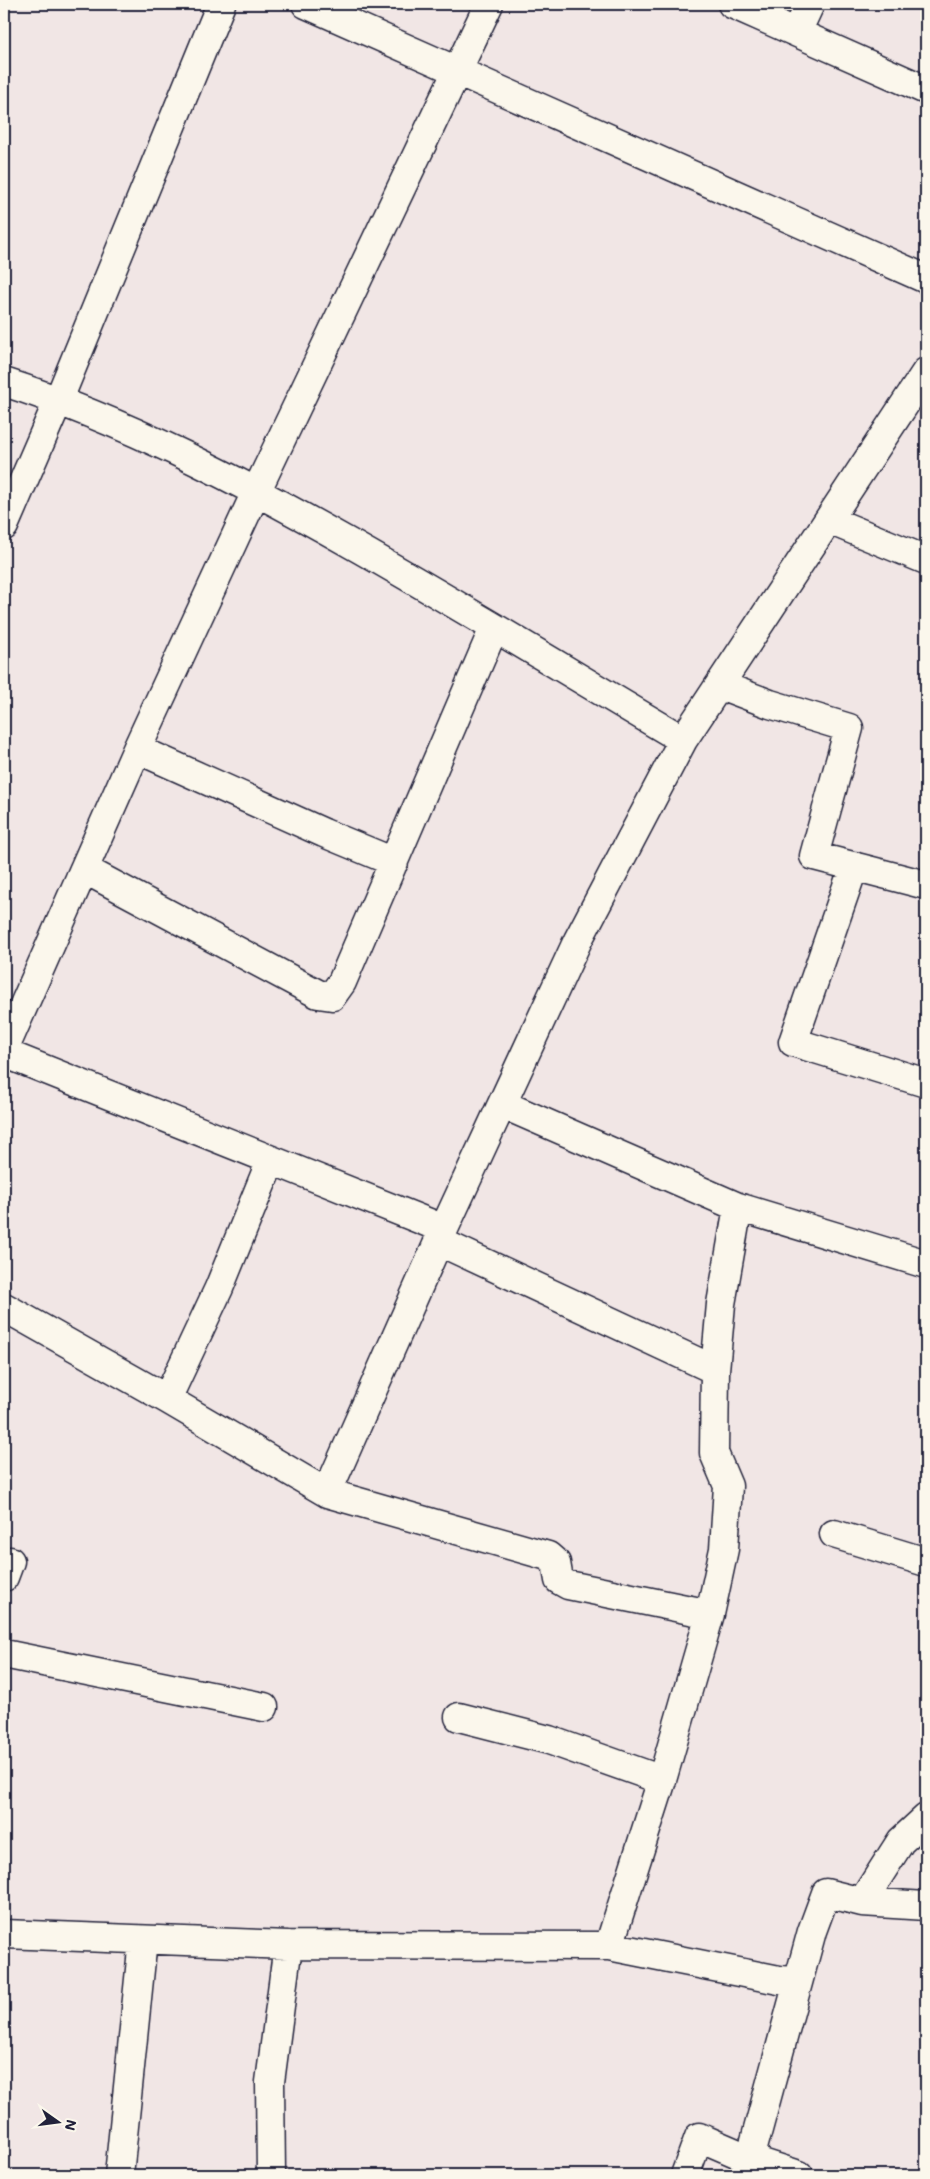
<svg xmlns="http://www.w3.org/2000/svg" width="930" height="2179" viewBox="0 0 930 2179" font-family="Mali,sans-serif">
<rect width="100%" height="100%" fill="#f1e6e5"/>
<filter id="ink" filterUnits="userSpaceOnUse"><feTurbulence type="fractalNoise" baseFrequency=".02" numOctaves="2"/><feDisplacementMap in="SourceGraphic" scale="10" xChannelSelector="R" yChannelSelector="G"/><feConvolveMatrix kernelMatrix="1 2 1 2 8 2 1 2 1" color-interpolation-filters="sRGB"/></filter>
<g filter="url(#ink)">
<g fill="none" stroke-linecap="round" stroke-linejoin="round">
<g stroke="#22223b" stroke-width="31">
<path id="minor" d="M306,4L926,279
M732,4L926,90
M797,32L810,4
M4,382C126,421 242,482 353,545C464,608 573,675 683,740
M829,520L926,560
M4,526L59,399L221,4
M720,685L770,704L849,728L814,856L926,885
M137,749L324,833L394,862
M854,866L793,1042L926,1083
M84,869L318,994L332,996L342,982L494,628
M4,1050L137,749L257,490L489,4
M4,1053L444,1229
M502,1104L738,1207L926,1264
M438,1241L715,1370
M4,1307L167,1399L327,1493L548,1556L556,1563L559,1580L568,1585L710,1614
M167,1399L219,1288L271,1160
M327,1493L444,1229L578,940L683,740L926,372
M834,1534L926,1562
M4,1577L10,1561
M4,1654L264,1707
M459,1717L549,1740L662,1780
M862,1902L901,1841L926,1818
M4,1934L288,1945L609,1946L779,1980L798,1981
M609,1946L662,1780L710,1614L724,1549L728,1486L714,1453L715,1370L721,1304L738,1207
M750,2159L812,1931L826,1893L862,1902L926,1906
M119,2175L143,1940
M271,2175L270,2082L288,1945
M685,2175L699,2137L750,2159L799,2175"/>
</g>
<use href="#minor" stroke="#fbf7ec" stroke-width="28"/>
</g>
</g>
<rect width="930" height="2179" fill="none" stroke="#fbf7ec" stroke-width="20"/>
<rect x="10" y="10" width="910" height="2159" fill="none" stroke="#22223b" stroke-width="2" filter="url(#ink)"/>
<g transform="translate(58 2122) rotate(104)" stroke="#fbf7ec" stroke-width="4" paint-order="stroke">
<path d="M0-4L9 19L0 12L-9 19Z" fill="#22223b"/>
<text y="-8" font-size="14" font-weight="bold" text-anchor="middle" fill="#22223b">N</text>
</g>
</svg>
